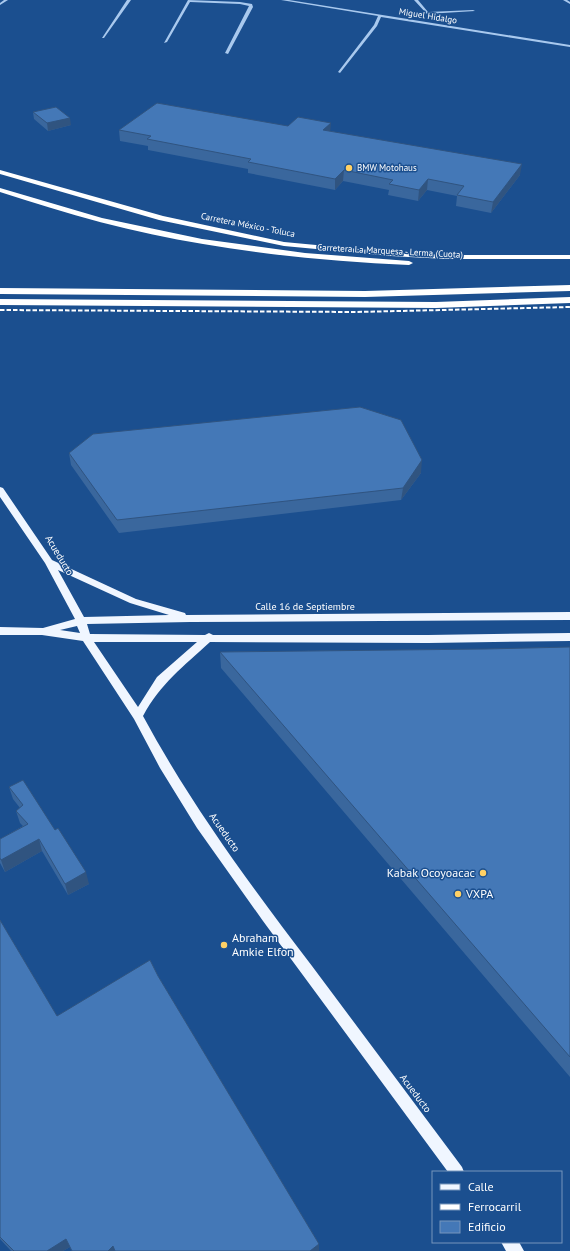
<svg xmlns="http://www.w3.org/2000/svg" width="570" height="1251" viewBox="0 0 570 1251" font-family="'PT Sans',sans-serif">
<rect width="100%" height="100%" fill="#1b4f8f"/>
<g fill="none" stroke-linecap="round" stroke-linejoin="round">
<path fill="#a9c9ee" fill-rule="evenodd" d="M4,0H8L0,5V3Z
M127,0H131L104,38H102Z
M188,0L240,2L252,4L253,7L228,54L225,53L249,6L240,4L190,2L167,42L164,43Z
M281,0H289L570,45V47L381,17L377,26L340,73L338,72L374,25L378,16Z
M414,0H418L428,12L473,10L475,11L427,14Z
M563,0H567L570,2V4Z"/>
<path fill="#f0f6ff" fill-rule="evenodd" d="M0,487L3,488L52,560L136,599L185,613L186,615L570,612V620L190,622L87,624L90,634L205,635L209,633L213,635H428L570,633V641L428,643L210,642C183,667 161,683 143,716C191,805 251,886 312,966C362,1033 412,1100 462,1167L464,1172H448L263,921L197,828L160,768L134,719L83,641L42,635H0V627L43,628L75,619L45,563L0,497ZM58,570L130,603L169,615L84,617ZM77,626L80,633L60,630ZM94,642H197L157,677L138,707Z
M501,1242H519L524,1251H506Z"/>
<path fill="#fff" fill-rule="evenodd" d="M0,170L163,216L284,242L391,252L446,255H570V259H446L391,256L284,246L159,220L0,174Z
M0,188L102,218L202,239L305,253L409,261L413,263L409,265C340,262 272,256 203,244C134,233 67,214 0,192Z
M570,285V291L365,297L0,294V288L365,291Z
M570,297V303L436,308L0,305V299L436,302Z"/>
<path stroke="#fff" stroke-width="2" stroke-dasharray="4.5 2" stroke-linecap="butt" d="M0,310L356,312L570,307"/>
</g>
<path fill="#3a679d" d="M33,112L71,125L48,131L34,119Z
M288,126L331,131L520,175L491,213L456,206L457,196L427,190L418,201L388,195L389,190L343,181L335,190L248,173V169L148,150V146L120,141L119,130Z
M69,453L421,473L401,500L119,533L71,465Z
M570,647V1077L221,668L220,652L486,649Z
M9,787L89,884L68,895L42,851L5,872L0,863V839L23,826L20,823L16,811L20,808L13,799Z
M0,920L57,1016L158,976L319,1244V1251H72L70,1247L63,1251H11L0,1239Z"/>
<path fill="#305480" d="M70,118L71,125L48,131L47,123Z
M331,123L330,134L323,130Z
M522,164L520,175L491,213L493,202Z
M344,170L343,181L335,190V179Z
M428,179L427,190L418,201L419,190Z
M422,460L421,473L401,500L403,488Z
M39,839L42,851L5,872L1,860Z
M86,872L89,884L68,895L65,884Z
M66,1239L70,1247L63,1251H47Z
M319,1244V1251H310Z
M113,1246L115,1251H108Z"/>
<path fill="#4478b7" stroke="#305480" d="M157,103L288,126L298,117L331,123L323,130L522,164L493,202L457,195L464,186L428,179L419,190L389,184L393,180L344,170L335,179L248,162L251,159L147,139L151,136L119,130Z
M56,107L70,118L47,123L33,112Z
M360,407L401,420L422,460L403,488L117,520L69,453L93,434Z
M570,647V1057L220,652L486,649Z
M23,780L55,830L58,828L86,872L65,884L39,839L1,860L0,858V839L28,824L16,811L23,805L9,787Z
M0,920L57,1016L150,960L158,976L319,1244L310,1251H115L113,1246L108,1251H72L66,1239L47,1251H14L0,1237Z"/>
<g fill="#ffd166" stroke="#1b4f8f" stroke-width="1.5">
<circle cx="349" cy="168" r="4"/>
<circle cx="483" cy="873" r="4"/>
<circle cx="458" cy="894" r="4"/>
<circle cx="224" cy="945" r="4"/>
</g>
<g text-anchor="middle" stroke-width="3" stroke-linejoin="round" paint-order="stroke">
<g font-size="9" fill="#fff" stroke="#1b4f8f">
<text transform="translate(428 16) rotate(9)" y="3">Miguel Hidalgo</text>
<text transform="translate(248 225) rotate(11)" y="3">Carretera México - Toluca</text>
<text transform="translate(390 251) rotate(3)" y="3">Carretera La Marquesa - Lerma (Cuota)</text>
</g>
<g font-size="9" fill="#fff" stroke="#1b4f8f" text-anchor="start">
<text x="357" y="171">BMW Motohaus</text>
</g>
<g font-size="10" fill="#fff" stroke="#1b4f8f">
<text transform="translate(60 555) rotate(59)" y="4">Acueducto</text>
<text x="305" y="610">Calle 16 de Septiembre</text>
<text transform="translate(225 832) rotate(55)" y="4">Acueducto</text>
<text transform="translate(416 1093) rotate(53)" y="4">Acueducto</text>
</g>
<g font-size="12" fill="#fff" stroke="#1b4f8f" text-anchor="start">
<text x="475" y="877" text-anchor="end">Kabak Ocoyoacac</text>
<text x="466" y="898">VXPA</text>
<text x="232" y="942">Abraham<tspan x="232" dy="14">Amkie Elfon</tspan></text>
</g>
</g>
<rect x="432" y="1171" width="130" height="72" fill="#1b4f8f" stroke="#7695bc"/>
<rect x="440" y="1184" width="20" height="6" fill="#f0f6ff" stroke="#7695bc"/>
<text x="468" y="1191" font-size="12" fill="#ffffff">Calle</text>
<rect x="440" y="1204" width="20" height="6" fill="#ffffff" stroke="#7695bc"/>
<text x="468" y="1211" font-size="12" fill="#ffffff">Ferrocarril</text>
<rect x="440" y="1221" width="20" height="12" fill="#4478b7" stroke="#7695bc"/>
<text x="468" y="1231" font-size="12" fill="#ffffff">Edificio</text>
</svg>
